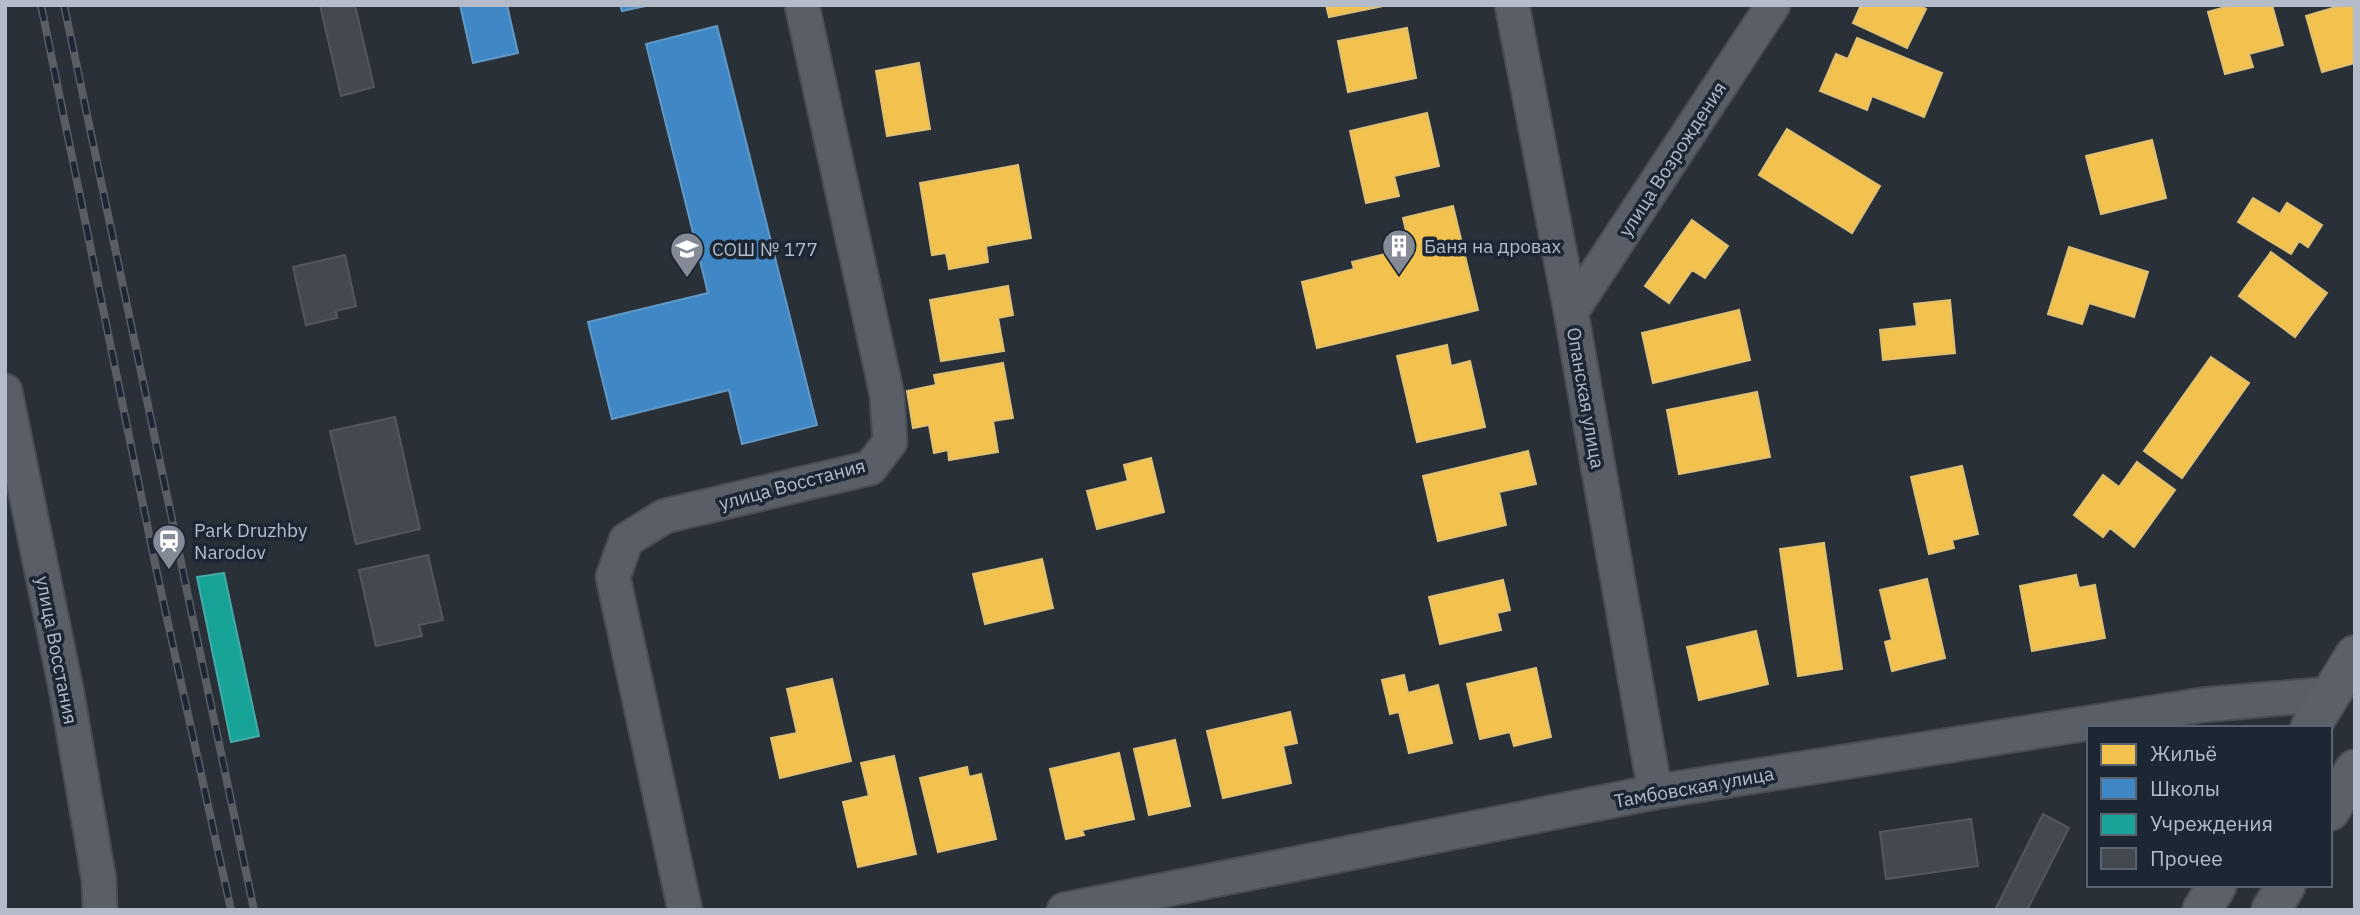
<svg xmlns="http://www.w3.org/2000/svg" width="2360" height="915" viewBox="0 0 2360 915" font-family="'IBM Plex Sans',sans-serif">
<rect width="100%" height="100%" fill="#2a3038"/>
<path fill="#f2c14e" stroke="#dfc073" stroke-width="2" d="M1326,5H1388L1329,17Z
M1861,5H1919L1926,9L1907,48L1853,23Z
M2232,5H2272L2283,45L2249,54L2253,67L2225,74L2208,12Z
M2343,5H2355V63L2322,72L2306,16Z
M1407,28L1416,78L1348,92L1338,41Z
M1857,38L1942,73L1924,117L1872,96L1867,110L1820,91L1836,54L1848,59Z
M919,63L930,129L887,136L876,71Z
M1427,113L1439,166L1394,176L1399,196L1366,203L1350,131Z
M1787,129L1880,186L1852,233L1759,175Z
M2152,140L2166,198L2101,214L2086,156Z
M1018,165L1031,238L986,246L988,262L949,269L946,253L932,255L920,183Z
M2253,198L2280,214L2287,203L2322,225L2308,247L2299,241L2291,254L2238,222Z
M1453,206L1478,310L1317,348L1302,282L1354,269L1352,262L1410,248L1403,218Z
M1692,220L1728,246L1705,278L1692,270L1669,303L1645,286Z
M2069,247L2148,272L2134,317L2089,303L2082,324L2048,314Z
M2271,252L2327,293L2295,337L2239,296Z
M1008,286L1013,315L998,318L1004,351L941,361L930,300Z
M1950,300L1955,353L1883,360L1880,330L1917,326L1914,304Z
M1739,310L1750,360L1653,383L1642,333Z
M1447,345L1451,366L1470,361L1485,427L1417,442L1397,356Z
M2211,357L2249,383L2182,478L2144,451Z
M1003,363L1013,418L993,421L998,452L949,460L948,450L934,453L929,425L913,428L907,391L936,385L934,375Z
M1757,392L1770,457L1679,474L1667,410Z
M1528,451L1536,484L1499,492L1506,525L1438,541L1423,476Z
M1151,458L1164,512L1097,529L1087,491L1128,481L1124,465Z
M2137,462L2175,490L2134,547L2110,528L2103,537L2074,515L2103,475L2119,487Z
M1962,466L1978,534L1952,540L1954,548L1929,554L1911,477Z
M1824,543L1842,669L1798,676L1780,549Z
M1042,559L1053,608L985,624L973,574Z
M2076,575L2079,588L2095,585L2105,638L2032,651L2020,586Z
M1927,579L1945,658L1892,671L1885,642L1892,640L1880,590Z
M1503,580L1510,610L1497,613L1501,630L1440,644L1429,597Z
M1756,631L1768,684L1699,700L1687,647Z
M1536,668L1551,737L1514,746L1510,732L1480,739L1467,684Z
M1404,675L1408,693L1438,685L1452,743L1409,753L1399,712L1390,714L1382,680Z
M832,679L851,761L780,778L771,738L797,733L787,689Z
M1290,712L1297,743L1283,746L1291,783L1223,798L1207,731Z
M1175,740L1190,806L1149,815L1134,749Z
M1119,753L1134,819L1082,830L1084,835L1066,839L1050,769Z
M894,756L916,854L858,867L843,802L869,796L861,763Z
M967,767L969,777L981,774L996,839L938,852L920,778Z"/>
<path fill="#3f88c5" stroke="#6298c6" stroke-width="2" d="M460,5H507L518,53L473,63Z
M620,5H650L622,11Z
M717,26L817,425L742,444L729,390L612,419L588,322L708,293L646,44Z"/>
<path fill="#17a398" stroke="#46aaa7" stroke-width="2" d="M224,573L259,736L231,742L197,577Z"/>
<path fill="#444950" stroke="#52575f" stroke-width="2" d="M320,5H355L374,87L341,96Z
M345,255L356,306L336,311L337,318L306,325L293,267Z
M395,417L420,529L356,544L330,431Z
M428,555L443,620L419,625L422,636L376,646L359,570Z
M2043,814L2069,828L2027,910H1995Z
M1971,819L1978,866L1886,879L1880,832Z"/>
<g fill="none" stroke-linecap="round" stroke-linejoin="round">
<g stroke="#484c53" stroke-width="37">
<path id="street" d="M1512,5L1571,312L1655,792
M1571,312L1773,5
M5,391L67,694L99,880L100,910
M685,910L613,577L626,540L665,516L870,468L890,442L887,395L802,5
M1064,910L1655,792L2202,705L2330,694"/>
</g>
<g stroke="#484c55" stroke-width="42">
<path id="primary" d="M2310,728L2355,655
M2330,811L2355,769
M2202,910L2217,885
M2271,910L2286,885"/>
</g>
<use href="#street" stroke="#5a5e66" stroke-width="33"/>
<use href="#primary" stroke="#5c6168" stroke-width="38"/>
<g stroke="#595d64" stroke-width="8">
<path id="rail" d="M41,5L157,573L231,910
M64,5L254,910"/>
</g>
<use href="#rail" stroke="#1d2633" stroke-width="5" stroke-dasharray="16" stroke-linecap="butt"/>
</g>
<defs>
<g id="building-pin" transform="scale(1.75)"><path d="M0 17L-7.5 6A9.5 9.5 0 1 1 7.5 6Z" fill="#848b96" stroke="#1d2633"/><path d="M-4-6H4V6H1V3H-1V6H-4ZM-2.5-4.3h1.7v1.8h-1.7ZM.8-4.3h1.7v1.8H.8ZM-2.5-1h1.7V.8h-1.7ZM.8-1h1.7V.8H.8Z" fill="#fff"/></g>
<g id="school-pin" transform="scale(1.75)"><path d="M0 17L-7.5 6A9.5 9.5 0 1 1 7.5 6Z" fill="#848b96" stroke="#1d2633"/><path d="M0-5L7-2L0 1L-7-2ZM-4 1L0 2.5L4 1V4Q0 6-4 4Z" fill="#fff"/></g>
<g id="station-pin" transform="scale(1.75)"><path d="M0 17L-7.5 6A9.5 9.5 0 1 1 7.5 6Z" fill="#848b96" stroke="#1d2633"/><path d="M-3-6H3Q5-6 5-4V2Q5 4 3 4L4.5 6H3L1.5 4h-3L-3 6H-4.5L-3 4Q-5 4-5 2V-4Q-5-6-3-6ZM-3.5-4v3h7v-3ZM-3.5 1v1.5H-2V1ZM2 1v1.5H3.5V1Z" fill="#fff"/></g>
</defs>
<g fill-rule="evenodd">
<use href="#building-pin" x="1399" y="246"/>
<use href="#school-pin" x="687" y="249"/>
<use href="#station-pin" x="169" y="541"/>
</g>
<g text-anchor="middle" stroke-width="7" stroke-linejoin="round" paint-order="stroke">
<g font-size="19" fill="#b4bcc9" stroke="#1d2633">
<text transform="translate(1672 159) rotate(-57)" y="7">улица Возрождения</text>
<text transform="translate(1586 398) rotate(80)" y="7">Опанская улица</text>
<text transform="translate(792 484) rotate(-15)" y="7">улица Восстания</text>
<text transform="translate(57 650) rotate(79)" y="7">улица Восстания</text>
<text transform="translate(1694 787) rotate(-10)" y="7">Тамбовская улица</text>
</g>
<g font-size="19" fill="#b4bcc9" stroke="#1d2633" text-anchor="start">
<text x="1424" y="253">Баня на дровах</text>
<text x="712" y="256">СОШ № 177</text>
<text x="194" y="537">Park Druzhby<tspan x="194" dy="22">Narodov</tspan></text>
</g>
</g>
<rect width="2360" height="915" fill="none" stroke="#b4bcc9" stroke-width="14"/>
<rect x="2087" y="726" width="245" height="161" fill="#1d2633" stroke="#59626f" stroke-width="2"/>
<rect x="2101" y="744" width="35" height="21" fill="#f2c14e" stroke="#59626f" stroke-width="2"/>
<text x="2150" y="761" font-size="21" fill="#b4bcc9">Жильё</text>
<rect x="2101" y="778" width="35" height="21" fill="#3f88c5" stroke="#59626f" stroke-width="2"/>
<text x="2150" y="796" font-size="21" fill="#b4bcc9">Школы</text>
<rect x="2101" y="814" width="35" height="21" fill="#17a398" stroke="#59626f" stroke-width="2"/>
<text x="2150" y="831" font-size="21" fill="#b4bcc9">Учреждения</text>
<rect x="2101" y="848" width="35" height="21" fill="#444950" stroke="#59626f" stroke-width="2"/>
<text x="2150" y="866" font-size="21" fill="#b4bcc9">Прочее</text>
</svg>
